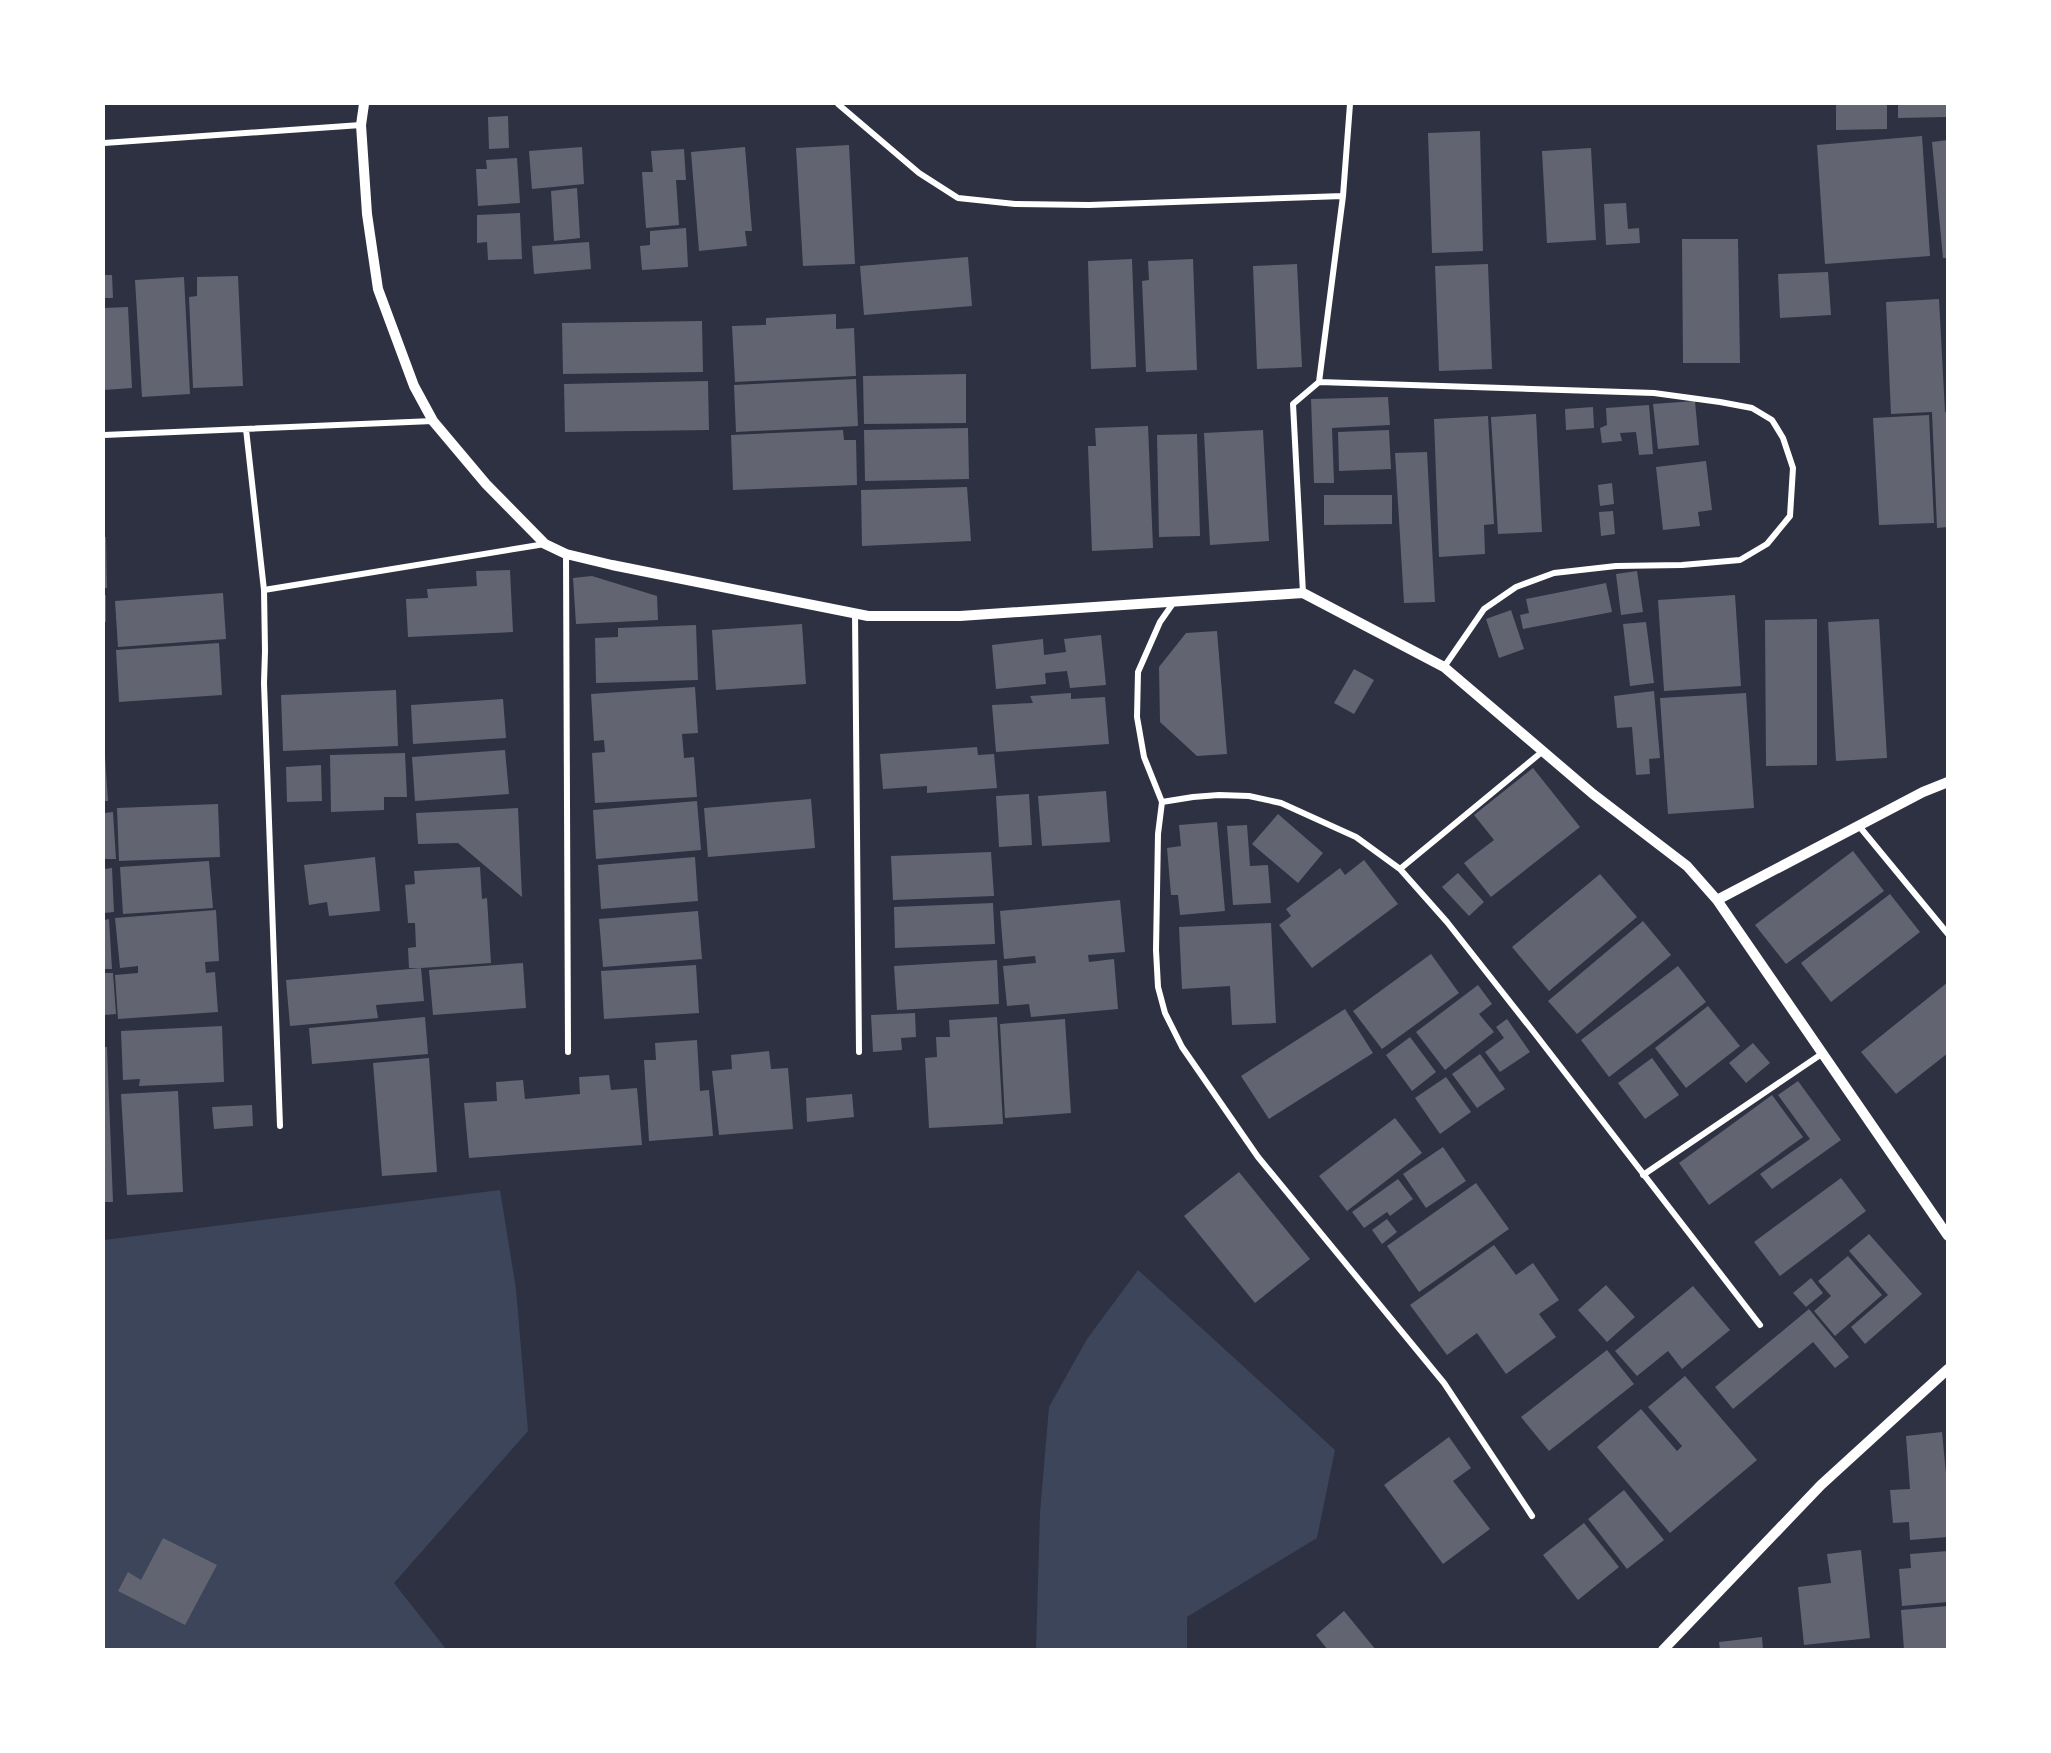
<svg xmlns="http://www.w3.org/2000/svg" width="2051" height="1753" viewBox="0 0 2051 1753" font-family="Inter,sans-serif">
<rect width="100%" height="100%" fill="#2d3142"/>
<path fill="#3c4559" d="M500,1190L516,1289L528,1431L394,1583L446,1649H104V1240Z
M1138,1270L1335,1450L1317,1538L1187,1617V1649H1036L1040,1512L1049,1407L1087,1339Z"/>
<path fill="#626471" d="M1836,104H1887V129L1836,130Z
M1898,104H1946V117L1898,118Z
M508,116L509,148L489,149L488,117Z
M1480,131L1483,251L1432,253L1428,133Z
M1922,136L1930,256L1825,264L1817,145Z
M1948,140V258H1943L1932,142Z
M849,145L855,264L803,266L796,148Z
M582,147L584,184L532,189L529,151Z
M745,147L752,231H745L747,246L699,251L691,152Z
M1591,148L1596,240L1547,243L1542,151Z
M684,149L686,180H676L679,225L646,228L642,172H653L651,151Z
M517,158L520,203L478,206L476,169H487L486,160Z
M577,188L580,238L554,241L551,191Z
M1626,203L1628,229L1639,228L1640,243L1606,245L1604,204Z
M520,213L522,259L488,260L487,242L477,243V215Z
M686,228L688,267L642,270L640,246L650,245V231Z
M1682,239H1738L1740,363H1683Z
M589,242L591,269L534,274L532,246Z
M968,257L972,306L864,315L860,266Z
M1132,259L1136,367L1091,369L1088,261Z
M1193,259L1197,370L1146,372L1142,281L1149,280L1148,261Z
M1297,264L1302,367L1257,369L1253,266Z
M1488,264L1492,369L1439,371L1435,266Z
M1828,272L1831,315L1780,318L1778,274Z
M104,275H112L113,298H104Z
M238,276L243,386L193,388L189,297L197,296V277Z
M184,277L190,394L142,397L135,280Z
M1939,299L1945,412H1948V527L1937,528L1932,412L1891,414L1886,302Z
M128,307L132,388L104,390V308Z
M836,314V329L854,328L856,376L735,382L732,326L766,325V318Z
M702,321L703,372L563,374L562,323Z
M966,374V423L864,424L863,376Z
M856,379L858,426L736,432L734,385Z
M708,381L709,430L565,432L564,384Z
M1388,397L1390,425L1332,428L1334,483H1314L1311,399Z
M1695,401L1699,445L1658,449L1653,404Z
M1649,405L1653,454L1639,455L1636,432L1620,433L1622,441L1602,443L1600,428L1607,425L1606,408Z
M1593,407L1594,428L1566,430L1565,409Z
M1536,414L1542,532L1498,534L1491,417Z
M1929,415L1934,523L1879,525L1873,418Z
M1488,416L1494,524L1484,525L1485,554L1439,557L1434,419Z
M1148,426L1153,548L1092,551L1088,446H1096L1095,428Z
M968,428L969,479L865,481L864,430Z
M843,430L844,440H856L857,485L733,490L731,435Z
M1263,430L1269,541L1210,545L1204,433Z
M1389,430L1391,469L1339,471L1338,432Z
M1197,434L1200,536L1159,537L1157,435Z
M1427,452L1435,602L1404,603L1395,453Z
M1706,461L1712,510L1698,512L1700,526L1663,530L1656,467Z
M1612,483L1614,504L1600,506L1598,485Z
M967,487L971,541L862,546L861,490Z
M1324,495H1392V524L1324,525Z
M1613,511L1615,534L1601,536L1599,512Z
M104,537H106L107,588H104Z
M510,570L513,632L408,637L406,599L428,598L427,589L477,586L476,571Z
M1637,571L1643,612L1621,615L1616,574Z
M592,576L657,596L658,620L576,624L573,578Z
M1606,583L1612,612L1523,629L1520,615L1529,613L1526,599Z
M223,593L226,639L118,647L115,601Z
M104,595H106V622H104Z
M1735,595L1741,686L1664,691L1658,600Z
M1511,610L1524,649L1499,658L1486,619Z
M1817,619V765L1766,766L1765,620Z
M1879,619L1887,758L1836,761L1828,622Z
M1646,622L1654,683L1630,686L1623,624Z
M802,624L806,684L716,690L712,630Z
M696,625L698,680L596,683L595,638L618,637V628Z
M1217,631L1227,754L1197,756L1160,722L1159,667L1186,633Z
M1101,635L1106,685L1070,688L1067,671L1045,673L1046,684L996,689L992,645L1043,639L1044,655L1066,652L1064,639Z
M219,643L222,695L119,702L116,650Z
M1354,669L1374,680L1354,714L1334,703Z
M695,687L698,733L682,734L684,758L694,757L697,797L595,803L592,753L605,752L604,740L594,741L591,694Z
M396,690L398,746L283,751L281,695Z
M1654,691L1660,758L1649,759L1650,774L1636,775L1632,727L1617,728L1614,696Z
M1071,693V699L1105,697L1109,744L996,752L992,705L1033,703L1030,696Z
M1746,693L1754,808L1668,814L1660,698Z
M503,699L506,738L413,744L411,705Z
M977,747L978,755L994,754L997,788L927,793V786L883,789L880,754Z
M505,750L509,794L415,801L412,757Z
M405,753L407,797H384V810L331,812L330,755Z
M104,756H105L108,801H104Z
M321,765L322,801L287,802L286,767Z
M1533,768L1580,827L1491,897L1464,863L1494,840L1474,815Z
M1106,791L1110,842L1042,846L1038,796Z
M1029,794L1032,845L999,847L996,796Z
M811,799L815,848L708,857L704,808Z
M697,801L701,850L596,859L593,810Z
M218,804L220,857L119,861L117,808Z
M518,808L522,897L458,843L418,844L416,813Z
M113,812L116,859H104V813Z
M1278,814L1323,853L1298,883L1252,844Z
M1217,822L1225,911L1180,915L1178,895H1171L1167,848L1181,846L1179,825Z
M1247,825L1250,866L1268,865L1271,903L1233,905L1227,826Z
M1853,851L1884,891L1786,964L1755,925Z
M991,852L994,896L893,900L891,856Z
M375,857L380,911L329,916L327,902L309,905L304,865Z
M695,857L698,901L601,909L598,865Z
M1364,860L1398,904L1312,968L1279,925L1291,916L1286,909L1340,868L1345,875Z
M209,861L213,908L123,914L120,867Z
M480,867L482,899L487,898L491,963L421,968L424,1001L376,1005L378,1018L290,1026L286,980L421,968H409L408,948L416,947L415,923H408L405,885L415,884L414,871Z
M112,868L114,912L104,913V869Z
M1458,873L1484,902L1469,916L1442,887Z
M1600,874L1637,917L1549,991L1512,947Z
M1890,894L1920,932L1831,1002L1801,963Z
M1120,900L1125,952L1088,955L1089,962L1114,959L1118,1009L1031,1017L1029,1004L1007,1006L1003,966L1036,963L1035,956L1004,959L1000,911Z
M993,903L995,944L895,948L894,907Z
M216,910L219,961L205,962L206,973L215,972L218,1012L118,1019L115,975L138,973V966L120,968L115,918Z
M698,911L702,959L603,967L599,919Z
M109,919L112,969H104V920Z
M1643,921L1671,955L1577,1034L1548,1001Z
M1271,923L1276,1023L1232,1025L1230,986L1182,989L1179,927Z
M1431,954L1459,993L1382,1049L1353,1011Z
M997,960L999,1004L897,1010L894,966Z
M523,963L526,1008L433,1015L429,970Z
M696,965L699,1013L604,1019L601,971Z
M1678,966L1706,1002L1609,1077L1581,1040Z
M104,973H113L116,1014L104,1015Z
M1948,982V1053L1896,1094L1861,1052Z
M1478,985L1492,1004L1479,1014L1494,1032L1445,1070L1416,1032Z
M1708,1006L1740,1046L1686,1088L1655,1048Z
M1345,1009L1373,1053L1269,1119L1241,1076Z
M915,1013L916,1037L901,1038L902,1050L873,1052L871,1015Z
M425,1017L428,1054L312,1064L309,1028Z
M997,1017L1003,1124L929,1128L925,1058L937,1057L936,1037H950L949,1020Z
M1065,1019L1071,1113L1005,1118L1000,1024Z
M1507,1019L1530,1052L1500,1072L1485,1052L1504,1038L1496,1027Z
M222,1026L224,1082L139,1086L140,1079L123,1080L121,1031Z
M1410,1037L1436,1072L1412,1091L1386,1055Z
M697,1040L700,1091L709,1090L713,1136L649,1141L644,1060H656L655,1043Z
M1753,1043L1770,1063L1746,1083L1729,1063Z
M104,1047H107L113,1202H104Z
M769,1051L771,1069L788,1068L793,1129L719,1135L712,1071L732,1069L731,1055Z
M1480,1054L1505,1089L1477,1108L1452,1074Z
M429,1058L437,1172L382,1176L373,1063Z
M1652,1058L1679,1095L1645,1119L1618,1083Z
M609,1075L611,1090L637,1088L642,1145L469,1158L464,1103L497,1101L496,1082L523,1080L525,1099L580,1094L579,1077Z
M1446,1077L1471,1112L1440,1134L1415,1098Z
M1798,1081L1841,1140L1772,1189L1760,1174L1810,1139L1778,1095Z
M178,1091L183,1192L127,1195L121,1094Z
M852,1094L854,1117L807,1122L806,1098Z
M1772,1095L1803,1137L1709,1205L1679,1163Z
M252,1105L253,1126L214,1129L212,1107Z
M1395,1118L1422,1153L1347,1211L1319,1176Z
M1443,1147L1466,1181L1426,1208L1403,1174Z
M1239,1172L1310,1259L1255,1303L1184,1216Z
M1841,1178L1866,1211L1780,1276L1754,1242Z
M1398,1179L1413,1199L1390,1216L1387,1212L1364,1228L1352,1212Z
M1476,1183L1509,1229L1419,1292L1387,1246Z
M1387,1219L1397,1232L1382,1244L1372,1230Z
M1869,1234L1922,1294L1865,1344L1851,1327L1888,1295L1849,1251Z
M1494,1245L1516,1275L1533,1263L1559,1300L1539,1314L1556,1337L1506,1374L1477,1333L1447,1355L1410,1305Z
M1848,1256L1882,1295L1835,1336L1814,1311L1831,1296L1818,1281Z
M1811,1278L1823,1293L1806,1307L1793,1293Z
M1606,1285L1635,1317L1607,1342L1578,1310Z
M1693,1286L1730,1330L1682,1369L1668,1351L1637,1376L1615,1351Z
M1809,1309L1849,1357L1835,1368L1813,1342L1733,1409L1715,1387Z
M1607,1350L1634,1384L1549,1451L1521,1417Z
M1685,1376L1757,1460L1670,1533L1597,1447L1641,1409L1677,1451L1682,1446L1648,1407Z
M1942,1432L1948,1495V1537L1910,1540L1909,1522L1893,1523L1890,1490L1910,1489L1906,1436Z
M1449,1437L1471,1468L1453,1481L1490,1529L1443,1564L1384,1485Z
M1624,1490L1664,1540L1627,1569L1588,1519Z
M1584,1523L1619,1567L1578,1600L1543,1555Z
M163,1538L217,1565L185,1625L118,1591L128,1572L141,1580Z
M1861,1550L1870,1638L1804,1645L1798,1587L1831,1583L1827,1554Z
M1948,1551V1602L1902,1606L1899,1569L1911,1568L1910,1554Z
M1948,1606V1650H1904L1901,1610Z
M1344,1611L1376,1650H1328L1316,1635Z
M1762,1637L1763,1650H1720L1719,1642Z"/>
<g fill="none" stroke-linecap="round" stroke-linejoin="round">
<path stroke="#fff" stroke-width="6" d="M838,104L919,173L958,198L1015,204L1089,205L1343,196
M104,143L361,125
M1319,382L1654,393L1720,402L1752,408L1772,420L1783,438L1793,468L1790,516L1767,544L1740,560L1682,565L1616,566L1554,573L1516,587L1484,609L1444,667
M246,429L264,590
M104,435L433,421
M566,554L568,1052
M1303,593L1293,404L1319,382L1343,196L1350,104
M1174,602L1160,622L1138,672L1137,717L1144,757L1162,802L1158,834L1156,950L1158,987L1165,1013L1182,1047L1258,1157L1444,1383L1532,1516
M855,613L859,1052
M1162,802L1193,797L1219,795L1249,796L1281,803L1356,837L1400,869L1447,922L1536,1035L1760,1325
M1859,826L1948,934
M1400,869L1543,751
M280,1126L264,683L265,651L264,590L545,544
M1643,1175L1823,1053"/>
<path stroke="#fff" stroke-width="10" d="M364,104L361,125L367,214L378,289L414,386L433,421L486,484L545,544L566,554L612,565L868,616H960L1303,593L1444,667L1593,794L1687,866L1717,900L1948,1236
M1717,900L1923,792L1948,782
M1663,1650L1821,1485L1948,1369"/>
</g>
<rect width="2051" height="1753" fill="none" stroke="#ffffff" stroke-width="210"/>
</svg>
